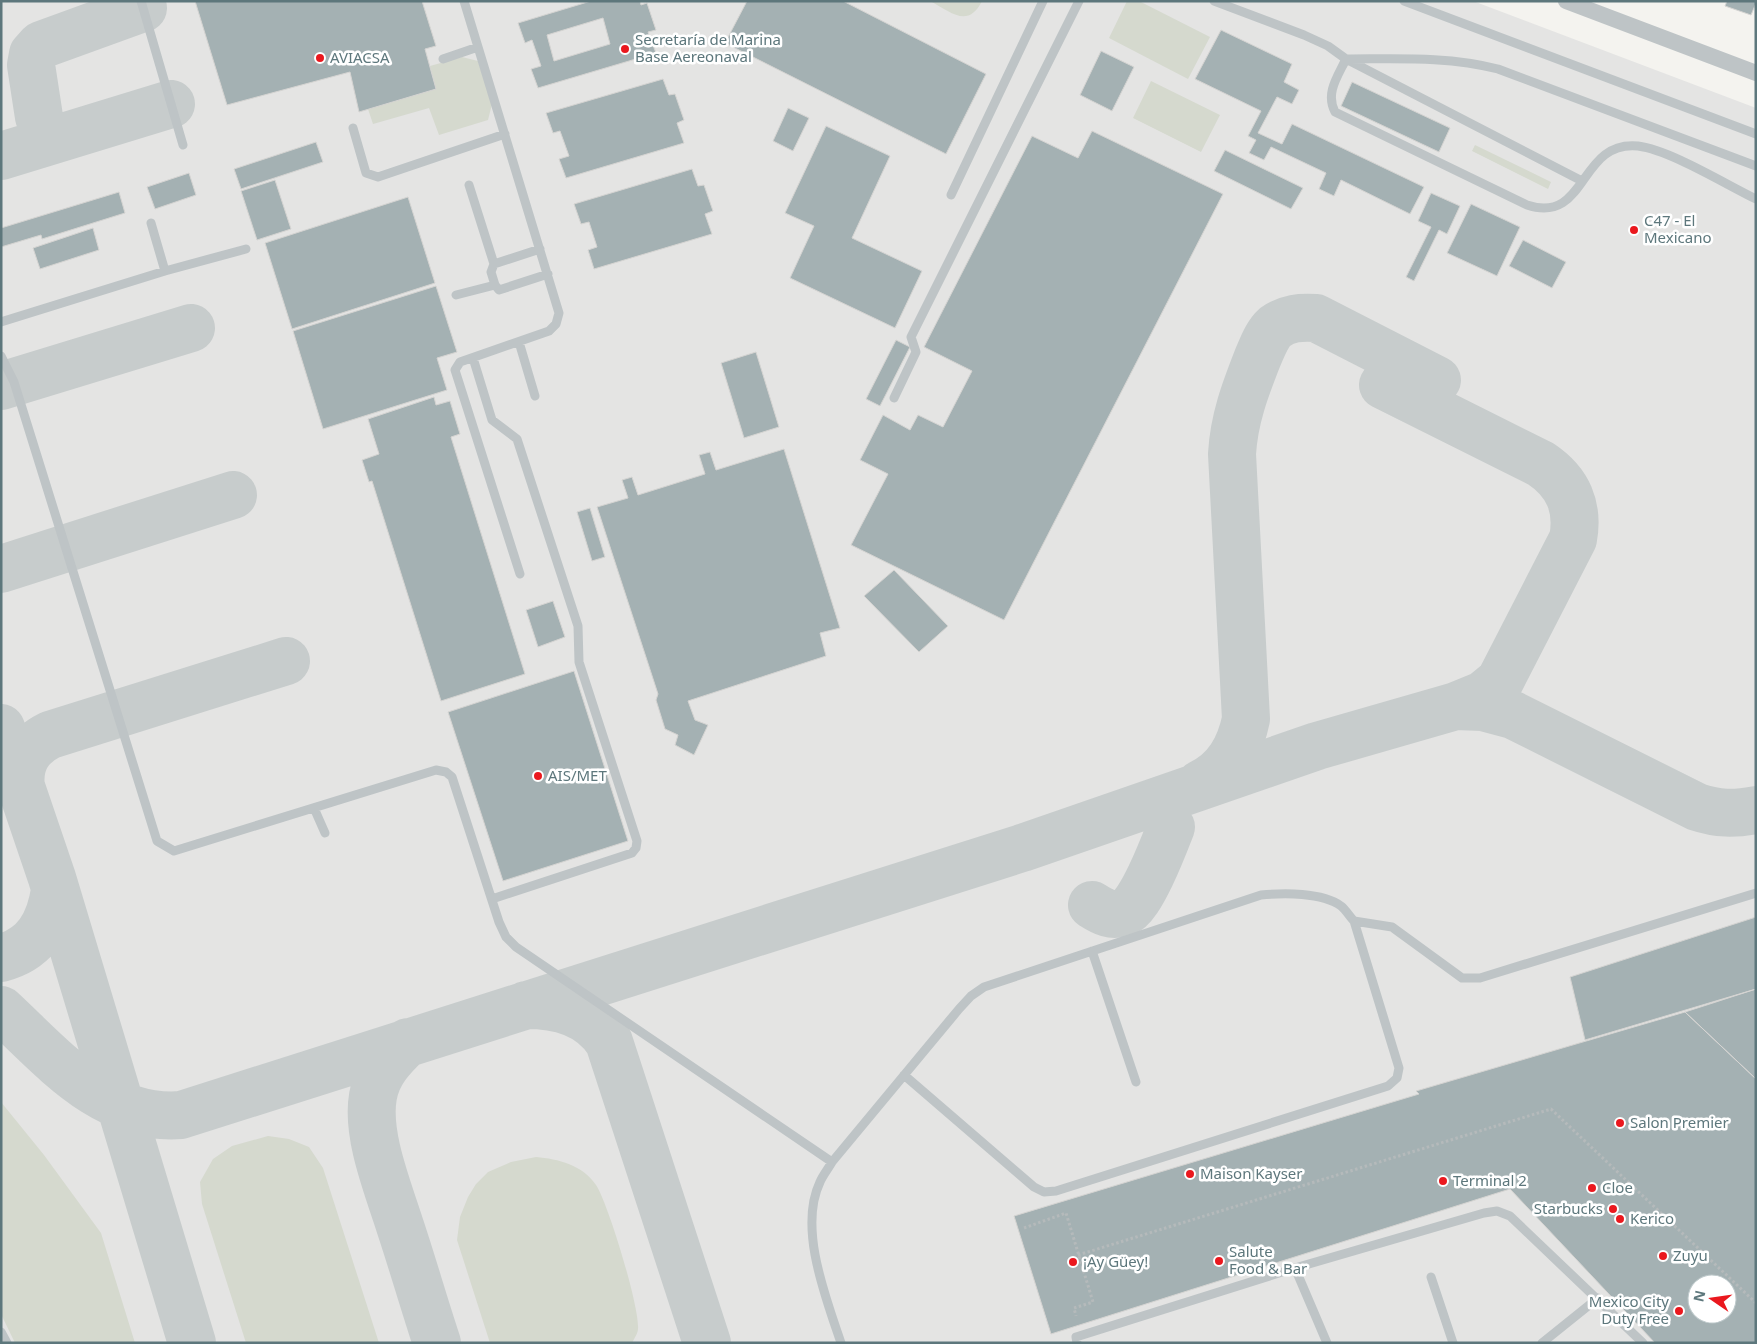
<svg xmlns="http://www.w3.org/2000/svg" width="1757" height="1344" viewBox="0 0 1757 1344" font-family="'Noto Sans',sans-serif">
<rect width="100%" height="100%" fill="#f4f3ef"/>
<path fill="#e4e4e3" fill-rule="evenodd" d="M1,1H1473L1756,108V1343H1ZM1697,1284H1727V1314H1697Z"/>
<path fill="#d5d9ce" d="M930,1H982C968,29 951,12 930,1Z
M1127,1H1139L1210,37L1188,79L1109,38Z
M462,57L478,61L492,104L488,120L439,135L429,108L373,124L368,109L436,89L430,66Z
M1151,81L1220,115L1201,152L1133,118Z
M1475,145L1551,182L1548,189L1472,151Z
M1,1102L44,1155L101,1233L135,1343H15L1,1314Z
M268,1136L289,1139L309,1147L323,1168L379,1343H246L202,1204L200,1182L213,1159L232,1146Z
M536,1157C558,1159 583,1165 596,1185C608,1203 640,1308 638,1329C638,1333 634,1339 632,1343H490L457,1240L460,1217L468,1197L476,1184L488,1172L511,1162Z"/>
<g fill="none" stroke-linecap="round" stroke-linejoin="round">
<path stroke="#c7cccc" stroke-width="48" d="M39,117L31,65L33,54L41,45L143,8
M1,156L171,104
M1383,385L1541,464C1568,482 1579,507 1573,539L1500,681L1483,695L1456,706
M1,386L191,328
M1,569L233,495
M1,728L52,878L192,1343
M1200,784C1227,771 1240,748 1246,719L1232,454C1234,419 1245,390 1258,357C1262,348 1267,334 1275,327C1288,318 1300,317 1316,318L1437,380
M21,788C18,763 28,746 50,735L286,661
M1092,905C1103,912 1112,917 1125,912C1141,906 1164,845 1171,827
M1,958C36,949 50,923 55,890
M526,1005C559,1005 590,1013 609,1042L707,1343
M1,1010C53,1058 104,1121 181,1115L1022,848L1317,746L1456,706L1483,707L1513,715L1697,807C1718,814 1734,814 1756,810
M408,1042C391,1058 377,1073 373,1096C366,1135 388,1188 400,1226C413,1265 424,1304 437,1343"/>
</g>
<path fill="#a4b1b3" stroke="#d5d4d2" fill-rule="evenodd" d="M195,1H422L436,46L425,49L436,89L359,112L350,72L227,105Z
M591,1H640L641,5L647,3L656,30L648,32L656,53L538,88L531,69L541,66L532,40L525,43L518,23ZM603,18L610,44L554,61L547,35Z
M747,1H843L986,74L946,154L725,43Z
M1727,1H1756V3L1751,15L1725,6Z
M1221,30L1292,64L1284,82L1299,90L1292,104L1277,97L1258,133L1282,144L1292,124L1424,187L1410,214L1341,180L1334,196L1319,189L1326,173L1271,147L1264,160L1249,153L1256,140L1248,136L1261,111L1195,79Z
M1101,51L1134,67L1112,111L1080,95Z
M663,79L669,95L675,94L684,120L677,123L684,143L566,178L559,159L569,156L560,131L553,133L546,113Z
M1352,82L1450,128L1439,152L1341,106Z
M788,108L809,118L793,151L773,141Z
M826,126L890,156L852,238L922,271L895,328L790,278L814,226L785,213Z
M1092,131L1223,194L1004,620L851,545L888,474L860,460L883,415L910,430L918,415L943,427L972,371L924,347L1032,136L1078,158Z
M316,142L323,162L241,189L234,169Z
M1225,150L1303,188L1291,209L1214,171Z
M692,169L698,186L704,185L713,211L705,214L712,234L594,269L588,250L597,247L589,222L581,224L574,204Z
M189,173L196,195L155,209L147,187Z
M275,180L291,229L257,240L241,191Z
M119,192L125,213L42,239L41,235L1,247V228Z
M1431,193L1460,206L1447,234L1439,230L1414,281L1406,277L1431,227L1418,221Z
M408,197L435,283L292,329L265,243Z
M1471,204L1520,227L1497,276L1447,253Z
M93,228L99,250L40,269L33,248Z
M1523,240L1566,262L1552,288L1509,266Z
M436,286L457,352L437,358L447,390L323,429L293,331Z
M896,340L910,347L880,406L866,399Z
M756,352L779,427L744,438L721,363Z
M434,397L436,405L450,401L460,434L451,437L525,674L441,701L372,481L369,482L362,460L379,454L368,419Z
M784,449L840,628L820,633L826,656L688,701L695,720L708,725L694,755L675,745L678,735L665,729L656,700L658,694L597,507L628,498L622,480L632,477L638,495L705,474L699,455L710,452L716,470Z
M590,508L605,557L592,561L577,512Z
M894,570L948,626L919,652L864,596Z
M553,601L565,637L538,647L526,610Z
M574,671L628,841L503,881L448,712Z
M1756,917V989L1585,1040L1570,977Z
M1756,989V1079L1685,1012Z
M1685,1012L1756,1079V1343H1655L1510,1189L1051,1334L1014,1216L1419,1094L1416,1091ZM1697,1284H1727V1314H1697Z"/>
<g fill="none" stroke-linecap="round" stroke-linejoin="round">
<path stroke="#b5babb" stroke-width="3" stroke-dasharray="2.5 2.5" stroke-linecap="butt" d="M1024,1228L1066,1213L1093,1302L1074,1308L1076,1316
M1078,1255L1551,1109L1756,1303"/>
<path stroke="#bec4c6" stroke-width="9" d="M141,1L183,145
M464,1L559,313L556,324L549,331L460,362L455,370L520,574
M1214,1L1304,35L1328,46L1346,59L1582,181
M1404,1L1756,134
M443,59L478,47
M1346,59C1338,76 1325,93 1335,112L1527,205C1588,225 1578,140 1638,146C1670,150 1725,184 1756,199
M1346,59C1397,59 1448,56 1498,69L1756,166
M353,128L366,173L378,177L505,134
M469,185L494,264
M951,195L1043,1
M151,223L165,271
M540,249L494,264L491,272L495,285L499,290L548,274
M456,295L495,285
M1,322L165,271L246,249
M519,342L535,396
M1,356L14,382L157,841L174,851L436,770L446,772L452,777L499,922L506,937L516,947L832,1162C828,1169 823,1175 820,1182C798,1228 826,1298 841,1343
M473,358L492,420L517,439L578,626L579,662L637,841L636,848L632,853L492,899
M894,398L916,352L911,337L1079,1
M314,808L325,833
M1354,921L1392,927L1462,978H1480L1756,893
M1092,951L1136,1082
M832,1162L959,1009L971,996L984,987L1261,895C1283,893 1322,892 1341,906C1346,910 1350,917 1354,921L1399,1068L1397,1078L1388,1086L1056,1191L1044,1192L1034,1187L904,1075
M1295,1268L1327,1343
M1431,1277L1453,1343
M1,1332L7,1343
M1077,1343L1076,1337L1295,1268L1484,1213L1497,1211L1510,1216L1643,1343
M1542,1343L1598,1298"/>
<path stroke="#bec4c6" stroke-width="16" d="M1566,1L1756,73"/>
</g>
<g fill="#ea181e" stroke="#fff" stroke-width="2">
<circle cx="625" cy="49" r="5"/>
<circle cx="320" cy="58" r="5"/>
<circle cx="1634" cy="230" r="5"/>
<circle cx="538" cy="776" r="5"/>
<circle cx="1620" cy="1123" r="5"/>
<circle cx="1190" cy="1174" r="5"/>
<circle cx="1443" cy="1181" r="5"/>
<circle cx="1592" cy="1188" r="5"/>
<circle cx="1613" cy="1209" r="5"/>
<circle cx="1620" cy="1219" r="5"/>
<circle cx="1663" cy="1256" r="5"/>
<circle cx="1219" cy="1261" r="5"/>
<circle cx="1073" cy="1262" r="5"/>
<circle cx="1679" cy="1311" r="5"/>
</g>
<g text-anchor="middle" stroke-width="5" stroke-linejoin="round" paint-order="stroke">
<g font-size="15" fill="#5d777c" stroke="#fff" text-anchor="start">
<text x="635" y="45">Secretaría de Marina<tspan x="635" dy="17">Base Aereonaval</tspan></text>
<text x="330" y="63">AVIACSA</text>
<text x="1644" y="226">C47 - El<tspan x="1644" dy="17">Mexicano</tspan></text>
<text x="548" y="781">AIS/MET</text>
<text x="1630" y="1128">Salon Premier</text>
<text x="1200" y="1179">Maison Kayser</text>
<text x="1453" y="1186">Terminal 2</text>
<text x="1602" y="1193">Cloe</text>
<text x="1603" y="1214" text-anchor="end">Starbucks</text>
<text x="1630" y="1224">Kerico</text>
<text x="1229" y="1257">Salute<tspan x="1229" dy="17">Food &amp; Bar</tspan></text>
<text x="1673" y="1261">Zuyu</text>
<text x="1083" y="1267">¡Ay Güey!</text>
<text x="1669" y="1307" text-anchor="end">Mexico City<tspan x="1669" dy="17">Duty Free</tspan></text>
</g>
</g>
<rect width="1757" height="1344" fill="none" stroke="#5d777c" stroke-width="5"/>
<g transform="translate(1712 1299) rotate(283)"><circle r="24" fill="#ffffff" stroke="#bec9cb"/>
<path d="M0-4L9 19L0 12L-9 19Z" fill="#ea181e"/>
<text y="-8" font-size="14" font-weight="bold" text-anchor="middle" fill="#5d777c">N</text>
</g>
</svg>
